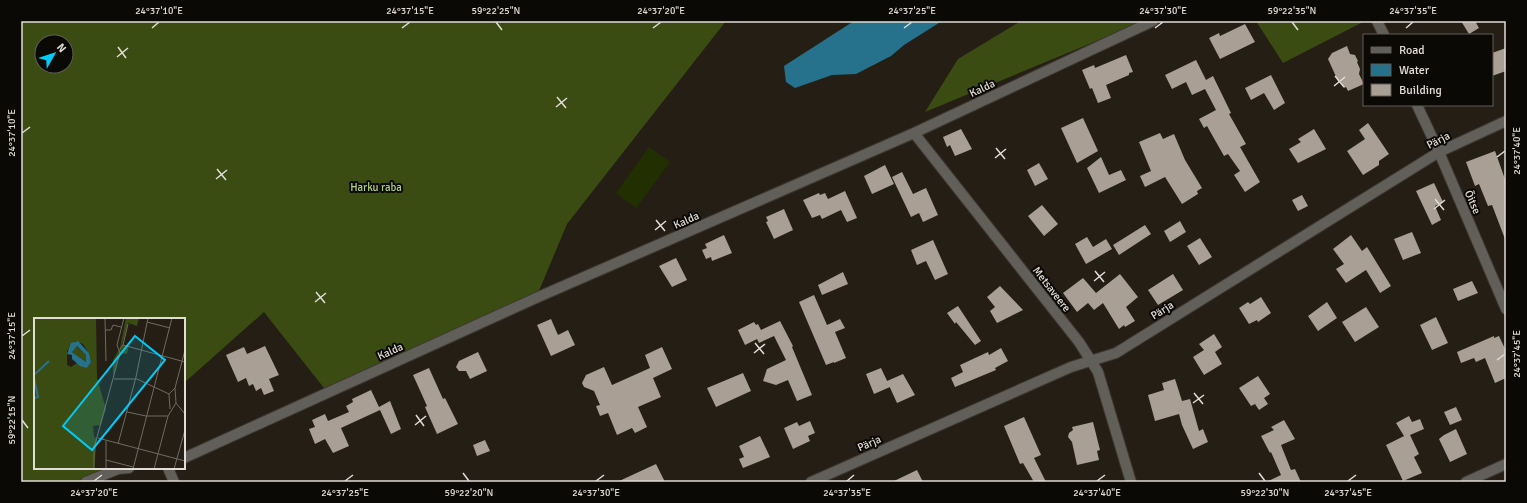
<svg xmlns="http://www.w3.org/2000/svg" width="1527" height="503" viewBox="0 0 1527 503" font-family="Signika,sans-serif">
<rect width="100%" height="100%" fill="#251e15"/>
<path fill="#222f01" d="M649,147L670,162L636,208L616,193Z"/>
<path fill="#3b4c13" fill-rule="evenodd" d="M21,21H726L567,224L536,298L362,377L324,388L264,312L184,383V319H35V468H120L86,482H21ZM42,42H66V66H42Z
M1021,21H1145L925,112L958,59Z
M1256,21H1365L1283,63Z"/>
<path fill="#26728d" d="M854,21H942L904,45L891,56L856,74L832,75L795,88L786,82L784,66Z"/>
<path fill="#a99f94" d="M1461,21H1475L1479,28L1469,34Z
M1245,24L1255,42L1220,59L1209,38L1219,33L1220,36Z
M1347,46L1350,54L1355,55L1358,61L1357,62L1360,69L1359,74L1364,84L1348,91L1346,87L1344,88L1340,80L1338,81L1328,59L1332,53Z
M1506,48V71L1492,76V53Z
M1126,55L1133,72L1129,73V75L1106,85L1111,98L1098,103L1092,88L1090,89L1082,70L1094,65L1095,68Z
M1196,60L1206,80L1213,76L1231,113L1229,114L1246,144L1240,147L1260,182L1245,192L1234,175L1240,171L1228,154L1224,156L1207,126L1204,128L1199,119L1216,110L1205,89L1192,95L1186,82L1172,89L1165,75Z
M1271,75L1285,103L1274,110L1264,93L1251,100L1245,88Z
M1083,118L1098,151L1077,163L1061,128Z
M1368,123L1389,154L1379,161V165L1363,175L1347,151L1365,139L1359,130Z
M961,129L972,149L955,156L950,145L947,147L943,137Z
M1314,129L1326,149L1298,163L1289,149L1301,142L1298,139Z
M1160,133L1163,139L1174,134L1185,160L1202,188L1197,191L1198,194L1182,204L1165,177L1145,187L1140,176L1151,171L1139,142Z
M1495,151L1506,182V239H1505L1492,205L1488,206L1479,184L1475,186L1466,162Z
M1101,157L1109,175L1121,170L1126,180L1099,193L1087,168Z
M1039,163L1048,179L1035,186L1027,170Z
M885,165L894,184L872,194L864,176Z
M902,172L913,194L926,188L938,215L923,222L919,213L911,217L892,177Z
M1434,183L1443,202L1435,206L1441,220L1432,225L1416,191Z
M845,191L857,218L847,222L841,210L822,219L820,215L812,218L803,200L819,193L820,195L825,193L828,199Z
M1302,195L1308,206L1298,211L1292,200Z
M1042,205L1058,224L1044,236L1028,216Z
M784,209L793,230L774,239L766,222L768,221L766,217Z
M1180,221L1186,232L1170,242L1164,231Z
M1145,225L1151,234L1119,255L1113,245Z
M1412,232L1421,253L1403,260L1394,239Z
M724,235L732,253L712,261L711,257L706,259L702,250L707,248L705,244Z
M1351,235L1362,251L1367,247L1391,286L1380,293L1366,270L1346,283L1336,269L1344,264L1333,249Z
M1087,237L1093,247L1106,239L1112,249L1086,264L1075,244Z
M1200,238L1212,257L1199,265L1187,246Z
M933,240L948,274L935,280L926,261L917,265L911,250Z
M676,258L687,280L672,287L659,266Z
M843,272L848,284L822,295L818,285Z
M1120,274L1138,297L1126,307L1135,321L1125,327L1124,325L1119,329L1103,303L1094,310L1088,303L1077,312L1063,293L1083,278L1096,293Z
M1173,274L1183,290L1158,305L1148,290Z
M1472,281L1478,293L1458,301L1453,289Z
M1000,286L1023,310L997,323L990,311L995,307L987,297Z
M814,295L827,325L840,319L845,328L835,332L846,358L834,363V362L826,365L799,302Z
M1261,297L1271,313L1258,322L1257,320L1249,324L1239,308L1248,302L1250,304Z
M1327,302L1337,318L1318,331L1308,316Z
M958,306L981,341L975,345L956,322L955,324L947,313Z
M1366,307L1379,327L1355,342L1342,322Z
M1436,317L1448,343L1432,350L1420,325Z
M551,319L558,335L568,330L575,345L551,356L537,325Z
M780,321L793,346L792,347L812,395L797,401L788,380L776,385L763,381L767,369L786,360L774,336L759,343L757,339L745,345L738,330L754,322L756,325L758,324L761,330Z
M1214,334L1222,347L1215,352L1222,364L1204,375L1193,357L1204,350L1199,344Z
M1494,336V338L1499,336L1506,351V378L1495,383L1485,358L1476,362L1474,358L1461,363L1457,352Z
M265,346L279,375L269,379L274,391L264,395L261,388L256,391L253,384L249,386L246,378L238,382L226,355L244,347L247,354Z
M662,347L672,369L653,378L661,397L638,407L647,427L635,433L632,428L617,435L608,413L600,416L596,406L600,405L594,391L584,387L582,383L586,375L604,367L612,385L650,368L645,355Z
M1001,348L1008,361L995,368L996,370L955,387L951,378L963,372L960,365L988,352L989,355Z
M478,352L487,371L470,379L466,371H459L456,367L459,361Z
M429,368L443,399L445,398L458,424L437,434L425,407L427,406L413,375Z
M881,368L890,387L874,394L866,374Z
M743,373L751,391L716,407L707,388Z
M903,374L915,395L897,403L887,381Z
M1258,376L1270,394L1264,398L1268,404L1259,410L1255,404L1251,406L1239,388Z
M1175,379L1182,401L1190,399L1199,431L1203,429L1208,442L1193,449L1182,425L1179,414L1155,421L1148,395L1164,390L1162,383Z
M371,390L379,407L390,401L401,429L391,434L380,410L341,428L349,446L333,453L325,439L315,444L309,429L315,427L312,420L325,414L328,421L349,412L346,406L353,402L352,399Z
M1456,407L1462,420L1450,425L1444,412Z
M1409,416L1412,422L1420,419L1424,429L1410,435L1419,454L1414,457L1422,473L1403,481L1386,445L1404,436L1396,423Z
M1024,417L1041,455L1034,458L1046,482H1034L1023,463L1020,464L1004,426Z
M1284,420L1295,439L1281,445L1291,470L1295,469L1301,482H1266L1281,475L1271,452L1270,453L1261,436L1274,430L1271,427Z
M810,421L815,433L808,436L810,441L793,449L784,428L797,422L799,426Z
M1093,422L1100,450L1097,451L1099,460L1077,465L1072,442L1068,437L1069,433L1073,430L1072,427Z
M1456,429L1467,454L1450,462L1439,439L1444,435Z
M760,436L770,457L743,468L739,459L744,457L739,446Z
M485,440L490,451L477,456L473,445Z
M656,464L665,482H617Z
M917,470L923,482H892Z"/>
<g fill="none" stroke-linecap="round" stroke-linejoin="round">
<g stroke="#3f3930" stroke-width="12">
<path id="minor" d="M1377,21L1384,35
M1417,105L1439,152L1506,309
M914,133L1079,342L1098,372L1131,482
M184,458L536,298L914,133L1153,21
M168,468L174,482
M86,482L118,469L129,468
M811,482L1071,367L1116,353L1439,152L1506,121
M1466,482L1506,464"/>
</g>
<use href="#minor" stroke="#615f5a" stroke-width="10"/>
</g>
<path fill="none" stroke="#e1dcd6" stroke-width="1.5" d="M496,22L502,30M1292,22L1298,30M152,28L159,22M402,28L410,22M653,28L661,22M904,28L912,22M1155,28L1163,22M1406,28L1413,22M118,47L126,58M117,57L128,48M1335,76L1344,87M1334,86L1345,77M557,97L566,108M556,107L567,98M22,133L30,127M996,148L1005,159M1497,157L1505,151M995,158L1006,149M217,169L226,180M216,179L227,170M1435,199L1444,210M1434,209L1445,200M656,220L665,231M655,230L666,221M1095,271L1104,282M1094,281L1105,272M316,292L325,303M315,302L326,293M22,336L30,330M755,343L764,354M754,353L765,344M1497,360L1505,354M1194,393L1203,404M1193,403L1204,395M416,415L424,426M22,420L28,428M415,425L426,416M463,473L469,481M1259,473L1265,481M94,481L102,475M345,481L353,475M596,481L604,475M847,481L854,475M1097,481L1105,475M1348,481L1356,475"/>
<g text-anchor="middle" stroke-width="4" stroke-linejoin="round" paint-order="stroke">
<g font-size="11" fill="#e1dcd6" stroke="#0b0905">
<text transform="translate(982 88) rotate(-25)" y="4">Kalda</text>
<text transform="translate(1438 140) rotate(-27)" y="4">Pärja</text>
<text transform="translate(1473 202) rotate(67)" y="4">Õitse</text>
<text transform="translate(686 220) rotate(-24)" y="4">Kalda</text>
<text transform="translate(1052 289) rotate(52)" y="4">Metsaveere</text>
<text transform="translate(1162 310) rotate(-32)" y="4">Pärja</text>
<text transform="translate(390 351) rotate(-24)" y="4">Kalda</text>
<text transform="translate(869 443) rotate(-24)" y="4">Pärja</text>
</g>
<g font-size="11" fill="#b3d17e" stroke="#0b0905">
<text x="376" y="191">Harku raba</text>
</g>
</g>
<g transform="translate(34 318)">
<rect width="151" height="151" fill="#251e15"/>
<path d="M0,0H62L63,60L72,91L67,107L59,108L60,119L63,120L60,151H0ZM41,23L49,26L55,35L57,44L53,50L43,45L37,49L33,47V33ZM92,0H105L103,8L94,5L88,27L95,28L93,36L86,35L79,59V42L86,30ZM42,28L52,37V44L38,34Z" fill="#3b4c13" fill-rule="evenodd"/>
<path d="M44,23L55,35L57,44L53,50L46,48L38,41V37L33,36L37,25ZM43,28L52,37V44L38,34Z" fill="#26728d" fill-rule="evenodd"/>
<path fill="none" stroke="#26728d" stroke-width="2" d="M0,57L15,43M0,60L4,79L0,80"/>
<path fill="none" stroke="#706a62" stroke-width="1" d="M71,0L72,43M113,4L136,10M71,12H77L79,7L87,9M89,27L94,6M86,31L89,27L151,44M80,61H103L135,76M142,85L151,96M136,91L135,76L141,70L151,32M93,94L112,98H134M64,120L151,143M84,126L102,59L114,0M72,142L99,149M60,151V130L86,35L83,27L90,0M72,151V123M99,151L138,0M120,151L134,98L142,85L141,70M140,151L151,112"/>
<path fill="#00cbf8" fill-opacity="0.15" stroke="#00cbf8" stroke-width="2" d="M101,18L131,42L58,132L29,108Z"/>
<rect width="151" height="151" fill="none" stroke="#e1dcd6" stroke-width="2"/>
</g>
<rect width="1527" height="503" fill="none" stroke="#0b0905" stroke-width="44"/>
<rect x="1363" y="34" width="130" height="72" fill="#0b0905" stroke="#615d59"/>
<rect x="1371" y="47" width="20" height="6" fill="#615f5a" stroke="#615d59"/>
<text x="1399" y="54" font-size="12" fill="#e1dcd6">Road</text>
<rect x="1371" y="64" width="20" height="12" fill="#26728d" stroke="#615d59"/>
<text x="1399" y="74" font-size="12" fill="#e1dcd6">Water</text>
<rect x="1371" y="84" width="20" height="12" fill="#a99f94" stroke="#615d59"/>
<text x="1399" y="94" font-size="12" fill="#e1dcd6">Building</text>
<g transform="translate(54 54) rotate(51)"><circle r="19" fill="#0b0905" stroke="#615d59"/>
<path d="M0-3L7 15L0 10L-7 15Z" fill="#00cbf8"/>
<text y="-6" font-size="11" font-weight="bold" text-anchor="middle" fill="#e1dcd6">N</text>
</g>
<rect x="22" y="22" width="1483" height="459" fill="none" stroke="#e1dcd6" stroke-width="1.5"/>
<g font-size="10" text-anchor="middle" fill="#e1dcd6">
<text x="159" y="14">24°37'10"E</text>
<text x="410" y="14">24°37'15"E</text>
<text x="496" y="14">59°22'25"N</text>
<text x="661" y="14">24°37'20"E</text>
<text x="912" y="14">24°37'25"E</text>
<text x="1163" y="14">24°37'30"E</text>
<text x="1292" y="14">59°22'35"N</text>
<text x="1413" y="14">24°37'35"E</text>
<text transform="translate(11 133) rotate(-90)" y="4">24°37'10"E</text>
<text transform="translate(1516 151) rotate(-90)" y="4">24°37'40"E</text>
<text transform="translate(11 336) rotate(-90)" y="4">24°37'15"E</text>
<text transform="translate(1516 354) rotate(-90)" y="4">24°37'45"E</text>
<text transform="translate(11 420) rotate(-90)" y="4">59°22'15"N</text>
<text x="94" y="496">24°37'20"E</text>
<text x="345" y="496">24°37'25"E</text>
<text x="469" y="496">59°22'20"N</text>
<text x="596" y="496">24°37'30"E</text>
<text x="847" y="496">24°37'35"E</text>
<text x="1097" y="496">24°37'40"E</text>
<text x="1265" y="496">59°22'30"N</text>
<text x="1348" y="496">24°37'45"E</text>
</g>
</svg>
